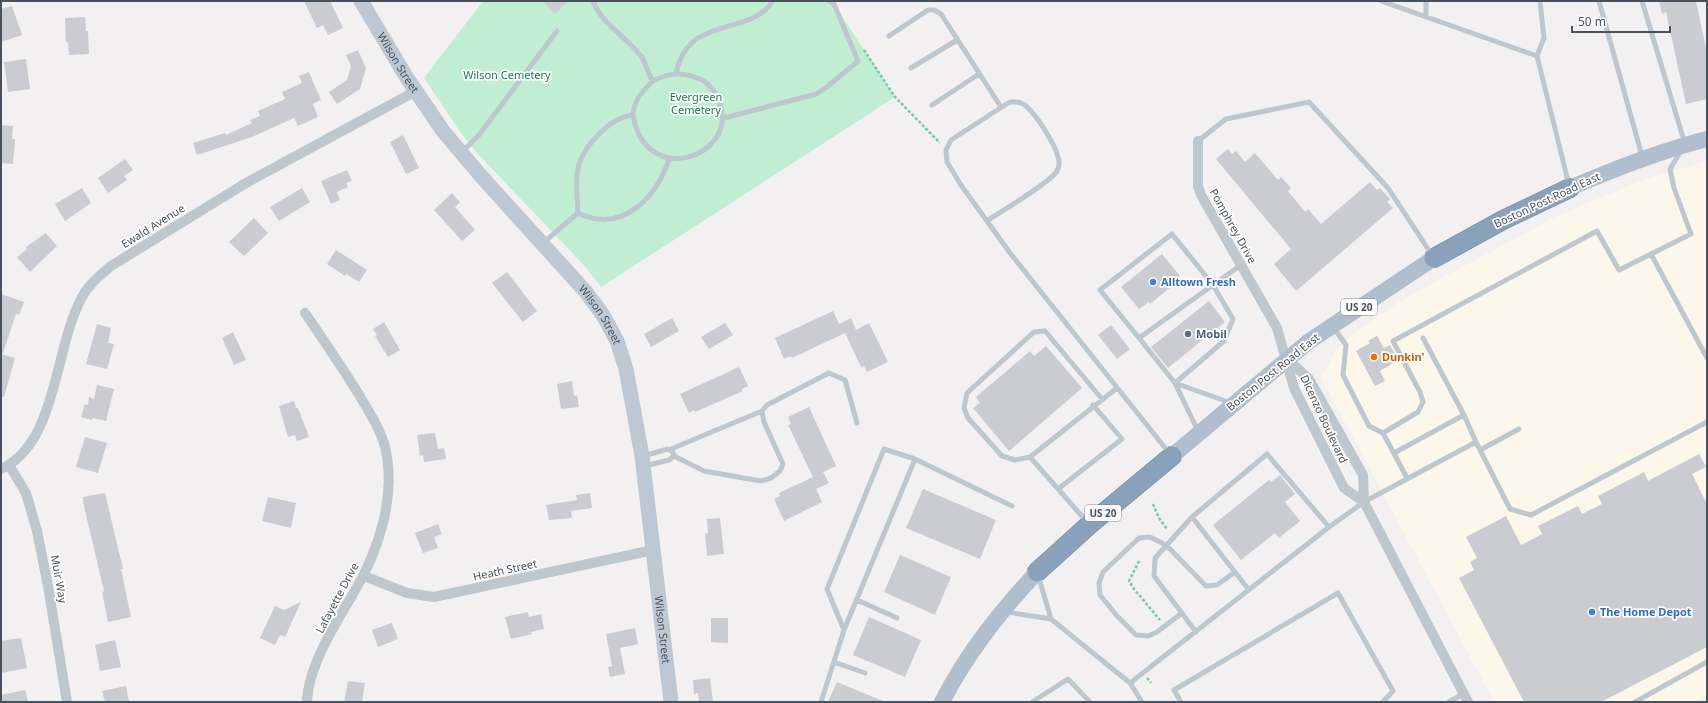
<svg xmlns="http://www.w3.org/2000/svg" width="1708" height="703" viewBox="0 0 1708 703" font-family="'Noto Sans',sans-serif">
<rect width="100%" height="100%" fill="#f2f0f0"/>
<path fill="#fbf7eb" d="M1707,161V695L1694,702H1494L1321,377L1337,349L1354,333L1399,302L1451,273L1557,216L1640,181Z"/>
<path fill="#c1edd3" d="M483,1H832L895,97L601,287L583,264L475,151L461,133L424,78Z"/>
<path fill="#caccd2" d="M304,1H330L343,28L328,35L323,25L317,28Z
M543,1H568L555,14Z
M1659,1H1696L1707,53V99L1686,104L1666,12L1662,14Z
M12,6L22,35L1,42V9Z
M85,17L86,31H88L89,54L69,55L68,42H66L65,18Z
M358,50L366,68L360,89L337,104L329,92L347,80L351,66L346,55Z
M26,59L30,89L8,92L4,62Z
M309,72L321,100L313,104L318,117L298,126L294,118L252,137L197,155L193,143L225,133L226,135L252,123L250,120L260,116L258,111L285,99L282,92L302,83L299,76Z
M1,125L13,126L12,139H15L13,164L1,163Z
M403,135L419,168L406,174L390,142Z
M1228,149L1232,154L1236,151L1245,162L1255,153L1278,180L1281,177L1291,188L1288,191L1305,212L1308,209L1321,224L1370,182L1377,190L1380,188L1390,199L1387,202L1393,208L1296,291L1274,264L1291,249L1216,159Z
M125,159L133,170L124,176L127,180L108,193L98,178Z
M347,170L352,181L346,183L348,187L337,192L340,200L331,204L321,181Z
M82,188L91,203L65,221L55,204Z
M302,188L310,202L279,221L270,207Z
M452,193L460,202L455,207L475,230L462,241L434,210Z
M254,218L268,233L244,256L229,242Z
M46,233L57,246L30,272L17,257L27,249L26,247Z
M336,250L367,270L359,282L346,274L345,276L327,264Z
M1162,254L1180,276L1170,284L1172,286L1150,304L1149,302L1139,309L1121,287Z
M507,272L537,311L523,322L492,283Z
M1,294L24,302L19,315L16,314L3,353H1Z
M1209,301L1225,322L1168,368L1151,347Z
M833,311L839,324L851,318L856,330L869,323L888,362L867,372L864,366L861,367L845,333L792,358L791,356L784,359L775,338Z
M672,318L679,331L651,347L644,334Z
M384,322L400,350L388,357L375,336L377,335L373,329Z
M725,323L733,335L709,349L701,337Z
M97,324L111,328L108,343L114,344L107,369L86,364Z
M1111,325L1130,349L1117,359L1098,335Z
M233,332L246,360L234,365L222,338Z
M1377,336L1384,348L1390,345L1396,356L1390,359L1392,364L1380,371L1385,381L1375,386L1356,351L1370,343L1368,341Z
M1046,346L1082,388L1009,451L973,408L980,403L976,397L1030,351L1034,356Z
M1,354L15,358L4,397L1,396Z
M739,367L748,386L742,389L743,391L695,412L694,410L689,413L680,394Z
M572,381L574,396L577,395L579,407L561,409L557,384Z
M97,385L114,389L106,421L93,418L92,420L81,417L85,404L88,405L89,397L94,399Z
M294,401L296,408H298L309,437L297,441L295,435L288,437L279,406Z
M809,407L836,466L823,472L829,483L816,489L822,502L784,521L774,499L780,496L779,493L813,477L788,425L791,424L788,417Z
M435,433L438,449L444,448L446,459L424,462L423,455L420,456L417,435Z
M85,437L107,443L98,473L76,467Z
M1699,454L1706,467L1692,474L1707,504V647L1601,702H1524L1459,578L1474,570L1470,562L1477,558L1466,537L1506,516L1521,545L1542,534L1538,526L1578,506L1582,514L1602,504L1598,496L1644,472L1648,481Z
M1280,475L1295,494L1285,502L1300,521L1279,538L1275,533L1241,560L1213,525L1269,480L1271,482Z
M923,489L996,520L980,559L906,528Z
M105,493L123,569H121L131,617L108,622L102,592L104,591L83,502V497Z
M590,493L592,508L571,511L572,518L549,520L546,505L577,500L576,495Z
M268,497L296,503L291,528L262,521Z
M720,518L724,554L707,556L705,534L708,533L707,519Z
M438,524L442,534L434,537L438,548L423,553L415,533Z
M900,555L951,577L935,615L884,592Z
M301,602L285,637L280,635L275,645L260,638L275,606L284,610Z
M528,612L529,617L541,614L544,629L531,632L532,634L511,639L505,617Z
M869,617L921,640L905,677L853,655Z
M711,618H728V643L711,642Z
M392,623L398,639L378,647L372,630Z
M635,628L638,644L620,648L625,674L610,677L608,667L612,666L606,634Z
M21,638L27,668L1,673V641Z
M115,640L121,667L100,671L95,645Z
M710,678L713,702H699L698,693L694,694L693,680Z
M348,681L365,683L362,702H344Z
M837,682L885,702H828Z
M126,686L129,702H105L102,691Z
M25,690L28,702H1V695Z"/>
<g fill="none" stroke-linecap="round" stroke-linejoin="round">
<g stroke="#758ca7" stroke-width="20">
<path id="highway" d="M1434,258L1503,220L1570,188
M1037,572L1089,525L1172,456"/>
</g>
<path stroke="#7ac9a4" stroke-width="2.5" stroke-dasharray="3 2" stroke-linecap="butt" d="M864,50L895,97L940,143
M1153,504L1159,518L1167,529
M1139,561L1129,581L1134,589L1160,620
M1147,678L1151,683"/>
<path stroke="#bfc7ce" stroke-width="5" d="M593,1C602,25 626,36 641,56C646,63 647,73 653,81C670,72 684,72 702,80C711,85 717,94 720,104C738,157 645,189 633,115C621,116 610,123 601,132C572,160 576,175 578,213C621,234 656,199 669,159
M1381,1L1537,56
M1540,1L1544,38L1537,56L1569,185
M1599,1L1642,156
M1642,1L1685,144
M1426,16V1
M889,36L928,10H934L941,14L1001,107
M911,68L957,40
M676,73C689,13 749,38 773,1
M932,105L979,74
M633,115C633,101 643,90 653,81
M724,118L816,94L827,87L858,61L834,4L829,1
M1198,141L1226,119L1309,102L1388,188L1432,255
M462,152L479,135L557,31
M987,221C1000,212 1051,182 1057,171C1059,167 1060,162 1058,157C1055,144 1034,110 1023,104C1017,101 1013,101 1008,103L951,140L946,150L947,162L961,185L1010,253L1170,454
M543,243L578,213
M1651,254L1691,234L1674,188L1670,169L1681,151
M1334,328L1346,345L1343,375L1369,426L1383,433L1407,478
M1139,338L1100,290L1172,234L1213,285L1233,319L1224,341L1175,383
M1423,338L1464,415L1476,442
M1175,383L1231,403
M1198,431L1175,383L1139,338L1241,265
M1383,433L1418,412L1423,402L1420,392L1393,341L1597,231L1619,270L1651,254L1707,358
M671,449L762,411
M1480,450L1519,429
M1394,453L1464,415
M643,456L668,449L673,452L674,456L669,460L645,466
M674,456L704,471L761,481L771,478L780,471L783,464L764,422L762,411L767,405L829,373L845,380L857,423
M1030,457L1015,460L1002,456L968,418L964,408L967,393L1034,332L1045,331L1102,399
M915,459L1012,506
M1058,489L1122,439L1093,405
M1192,517L1155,558L1154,576L1196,632
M1087,522L1030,457L1117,388
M1038,575L1051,619
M1249,590L1192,517L1267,454L1329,527
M857,600L897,618
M1007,612L1051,619L1130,683L1142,702
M1182,613L1157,632L1148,636L1136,635L1117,616L1100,595L1099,583L1103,572L1139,538L1150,537L1166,545L1206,586L1217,585L1235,572
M834,662L865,673
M1130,683L1329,527L1364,502L1476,442L1510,509L1531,515L1707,422
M821,702L844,630L915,459L884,449L827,589L844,630
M1032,702L1068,679L1090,702
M1181,702L1174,690L1338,593L1393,691L1383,702
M1449,702L1463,694
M1635,702L1707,662"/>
<path stroke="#bfc7ce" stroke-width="10" d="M1198,141V186L1201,195L1277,328L1294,388L1344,488L1364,502
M305,313C323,339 341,366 358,393C368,410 380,428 385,447C397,496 378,553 353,594C335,624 308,667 307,702
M1286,358L1309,379L1363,475L1364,502L1468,702
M9,465L26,493L37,531L48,586L67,702
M1,469C57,444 54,350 81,299C88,285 99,276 111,266L246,183L416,91
M364,576L407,593L434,597L653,550"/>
<path stroke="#bec8d2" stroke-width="15" id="s1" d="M361,1L407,78L443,131L481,176L585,291L603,315L617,341L626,369L642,456L671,702"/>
<path stroke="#b1becd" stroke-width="16" d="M1570,188C1614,169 1660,151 1707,139
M1172,456L1308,342L1434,258
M942,702C967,653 1000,612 1037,572"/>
<use href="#highway" stroke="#8aa1bc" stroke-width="19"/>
</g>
<g fill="#3f7fe0" stroke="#fff" stroke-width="1.5">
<circle cx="1153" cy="282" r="4"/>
<circle cx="1592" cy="612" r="4"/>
</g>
<circle fill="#5c6f8a" stroke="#fff" stroke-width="1.5" cx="1188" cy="334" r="4"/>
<circle fill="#e8710a" stroke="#fff" stroke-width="1.5" cx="1374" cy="357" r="4"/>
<g text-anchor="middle" stroke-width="3.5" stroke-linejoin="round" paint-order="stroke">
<g fill="#fff" stroke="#80868d" stroke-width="1">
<rect x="1341" y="299" width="36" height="16" rx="3"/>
<rect x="1085" y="505" width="36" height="16" rx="3"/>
</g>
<g font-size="10" font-weight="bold" fill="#49525c">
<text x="1359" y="311">US 20</text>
<text x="1103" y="517">US 20</text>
</g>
<g font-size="11" fill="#49525c" stroke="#fff">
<text dy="4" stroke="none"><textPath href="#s1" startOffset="72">Wilson Street</textPath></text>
<text transform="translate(1547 200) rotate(-25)" y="4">Boston Post Road East</text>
<text transform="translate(153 226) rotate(-32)" y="4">Ewald Avenue</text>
<text transform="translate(1233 226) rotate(61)" y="4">Pomphrey Drive</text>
<text dy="4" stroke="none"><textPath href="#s1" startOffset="396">Wilson Street</textPath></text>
<text transform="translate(1273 372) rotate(-39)" y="4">Boston Post Road East</text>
<text transform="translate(1324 419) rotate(65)" y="4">Dicenzo Boulevard</text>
<text transform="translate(505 570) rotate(-12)" y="4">Heath Street</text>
<text transform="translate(59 579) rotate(80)" y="4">Muir Way</text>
<text transform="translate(337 598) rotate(-62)" y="4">Lafayette Drive</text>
<text dy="4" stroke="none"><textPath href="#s1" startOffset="720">Wilson Street</textPath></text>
</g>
<g font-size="11" fill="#1c7b4d" stroke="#fff">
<text x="507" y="79">Wilson Cemetery</text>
<text x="696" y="101">Evergreen<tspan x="696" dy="13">Cemetery</tspan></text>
</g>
<g font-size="11" font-weight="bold" fill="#366cbe" stroke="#fff" text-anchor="start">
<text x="1161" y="286">Alltown Fresh</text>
<text x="1600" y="616">The Home Depot</text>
</g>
<g font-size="11" font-weight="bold" fill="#4e5e75" stroke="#fff" text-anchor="start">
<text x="1196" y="338">Mobil</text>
</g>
<g font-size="11" font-weight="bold" fill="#c56008" stroke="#fff" text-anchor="start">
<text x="1382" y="361">Dunkin'</text>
</g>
</g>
<rect width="1708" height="703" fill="none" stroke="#49525c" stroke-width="4"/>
<path d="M1572 26v6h98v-6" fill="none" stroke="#49525c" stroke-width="2"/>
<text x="1578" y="26" font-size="12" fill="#49525c" stroke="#ffffff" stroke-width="3" paint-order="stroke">50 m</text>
</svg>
